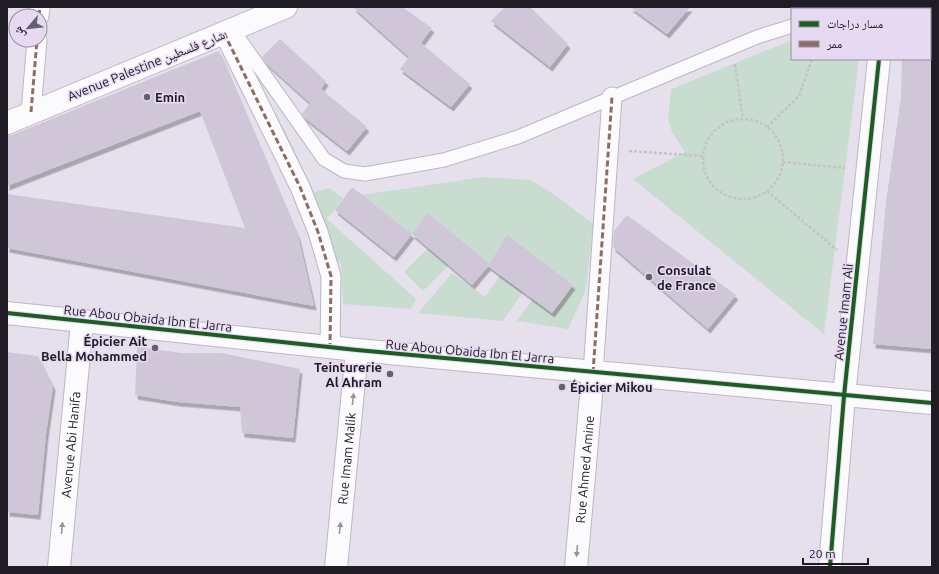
<svg xmlns="http://www.w3.org/2000/svg" width="939" height="574" viewBox="0 0 939 574" font-family="Ubuntu,'Noto Naskh Arabic',sans-serif">
<defs>
<filter id="shadow"><feDropShadow dx="2.5" dy="4.5" stdDeviation="0" flood-color="#0004"/></filter>
</defs>
<rect width="100%" height="100%" fill="#e6e0ed"/>
<path fill="#c8dcd0" d="M792,40V59H859L824,334L633,179L685,152L672,132L668,118L671,89Z
M239,49L285,131L314,192L330,188L343,198L335,210L326,218L416,299L411,309L343,304L341,263L326,257Z
M484,177L530,180L549,191L594,224L585,292L568,329L517,321L533,299L552,313L573,285L507,236L490,264L428,213L412,234L361,195Z
M428,248L449,265L423,291L404,272Z
M452,273L485,297L500,275L523,292L503,321L418,313Z"/>
<path fill="#cfc6d8" filter="url(#shadow)" d="M353,7H402L432,28L421,43L470,84L451,107L400,69L409,57Z
M505,7H530L568,44L550,67L491,21Z
M630,7H690L667,34Z
M280,39L326,81L321,89L367,127L347,151L305,118L302,114L310,103L266,63L262,57Z
M219,51L298,236L314,306L7,248V194L245,228L200,111L7,186V135H12Z
M902,59H932V349L873,344L886,202L901,97Z
M352,187L412,234L394,257L335,210Z
M428,213L490,264L472,285L412,234Z
M627,215L736,295L708,329L613,247L614,231Z
M507,235L573,285L552,313L488,266Z
M137,347L182,353H221L300,369L293,438L242,433L240,407L178,402L135,395Z
M7,352L38,356L53,386L46,434L38,515L7,512Z"/>
<g fill="none" stroke-linecap="round" stroke-linejoin="round">
<g stroke="#bcb7c2" stroke-width="15">
<path id="service" d="M233,30L324,159L344,171L365,174L444,160L518,137L757,37L792,26"/>
</g>
<g stroke="#bcb7c2" stroke-width="21">
<path id="pedestrian" d="M39,16L40,7
M224,33L300,187L318,232L331,276L330,347
M31,112L37,40
M593,373L612,97"/>
</g>
<g stroke="#bcb7c2" stroke-width="24">
<g id="minor">
<path d="M885,9V7"/>
<path d="M7,313L357,350L932,403"/>
<path id="s1" d="M59,567L82,322"/>
<path id="s2" d="M336,567L357,350"/>
<path id="s3" d="M576,567L593,373"/>
<path d="M830,567L844,396L879,59"/>
</g>
</g>
<g stroke="#bcb7c2" stroke-width="24">
<path id="tertiary" d="M7,123L286,7"/>
</g>
<path stroke="#c6c3c8" stroke-width="2.5" stroke-dasharray="3 2" stroke-linecap="butt" d="M735,64L743,119
M703 159a40 40 0 1 1 80 0a40 40 0 1 1-80 0Z
M767,127L799,96L812,59
M629,151L703,156
M783,162L845,168
M767,191L837,250"/>
<use href="#service" stroke="#fbfafc" stroke-width="13"/>
<use href="#pedestrian" stroke="#fbfafc" stroke-width="19"/>
<use href="#minor" stroke="#fbfafc" stroke-width="22"/>
<use href="#tertiary" stroke="#fbfafc" stroke-width="22"/>
<path stroke="#8d6e63" stroke-width="3" stroke-dasharray="6 3" stroke-linecap="butt" d="M39,16L40,7
M224,33L300,187L318,232L331,276L330,347
M31,112L37,40
M593,373L612,97"/>
<g stroke="#e6daf3" stroke-width="6">
<path id="cycleway" d="M7,313L357,350L932,403
M830,567L844,396L879,59"/>
</g>
<use href="#cycleway" stroke="#1b5e20" stroke-width="4"/>
</g>
<defs><path id="oneway-solid" d="M-6-.8H1V-3.2L6.5 0L1 3.2V.8H-6Z"/></defs>
<g fill="#98969b">
<use href="#oneway-solid" transform="translate(353 399) rotate(-84)"/>
<use href="#oneway-solid" transform="translate(62 528) rotate(-85)"/>
<use href="#oneway-solid" transform="translate(340 528) rotate(-84)"/>
<use href="#oneway-solid" transform="translate(577 551) rotate(95)"/>
</g>
<g fill="#65616b" stroke="#e6daf3" stroke-width="1.5">
<circle cx="147" cy="97" r="4"/>
<circle cx="649" cy="277" r="4"/>
<circle cx="155" cy="348" r="4"/>
<circle cx="390" cy="374" r="4"/>
<circle cx="562" cy="387" r="4"/>
</g>
<g text-anchor="middle" stroke-width="3" stroke-linejoin="round" paint-order="stroke">
<g font-size="13" fill="#201c25" stroke="#e6daf3">
<text transform="translate(146 65) rotate(-22)" y="5">Avenue Palestine شارع فلسطين</text>
<text transform="translate(843 312) rotate(-84)" y="5">Avenue Imam Ali</text>
<text transform="translate(148 318) rotate(6)" y="5">Rue Abou Obaida Ibn El Jarra</text>
<text transform="translate(470 351) rotate(5)" y="5">Rue Abou Obaida Ibn El Jarra</text>
<text dy="5" stroke="none"><textPath href="#s1" startOffset="123">Avenue Abi Hanifa</textPath></text>
<text dy="5" stroke="none"><textPath href="#s2" startOffset="109">Rue Imam Malik</textPath></text>
<text dy="5" stroke="none"><textPath href="#s3" startOffset="98">Rue Ahmed Amine</textPath></text>
</g>
<g font-size="13" font-weight="bold" fill="#201c25" stroke="#e6daf3" text-anchor="start">
<text x="155" y="102">Emin</text>
<text x="657" y="275">Consulat<tspan x="657" dy="15">de France</tspan></text>
<text x="147" y="346" text-anchor="end">Épicier Ait<tspan x="147" dy="15">Bella Mohammed</tspan></text>
<text x="382" y="372" text-anchor="end">Teinturerie<tspan x="382" dy="15">Al Ahram</tspan></text>
<text x="570" y="392">Épicier Mikou</text>
</g>
</g>
<rect width="939" height="574" fill="none" stroke="#201c25" stroke-width="16"/>
<rect x="791" y="8" width="140" height="52" fill="#e6daf3" stroke="#978ea1"/>
<rect x="799" y="21" width="20" height="6" fill="#1b5e20" stroke="#978ea1"/>
<text x="827" y="28" font-size="12" fill="#201c25">مسار دراجات</text>
<rect x="799" y="41" width="20" height="6" fill="#8d6e63" stroke="#978ea1"/>
<text x="827" y="48" font-size="12" fill="#201c25">ممر</text>
<g transform="translate(28 28) rotate(242)"><circle r="19" fill="#e6daf3" stroke="#978ea1"/>
<path d="M0-3L7 15L0 10L-7 15Z" fill="#65616b"/>
<text y="-6" font-size="11" font-weight="bold" text-anchor="middle" fill="#201c25">ش</text>
</g>
<path d="M803 558v6h65v-6" fill="none" stroke="#201c25" stroke-width="2"/>
<text x="809" y="558" font-size="12" fill="#201c25" stroke="#e6daf3" stroke-width="3" paint-order="stroke">20 m</text>
</svg>
